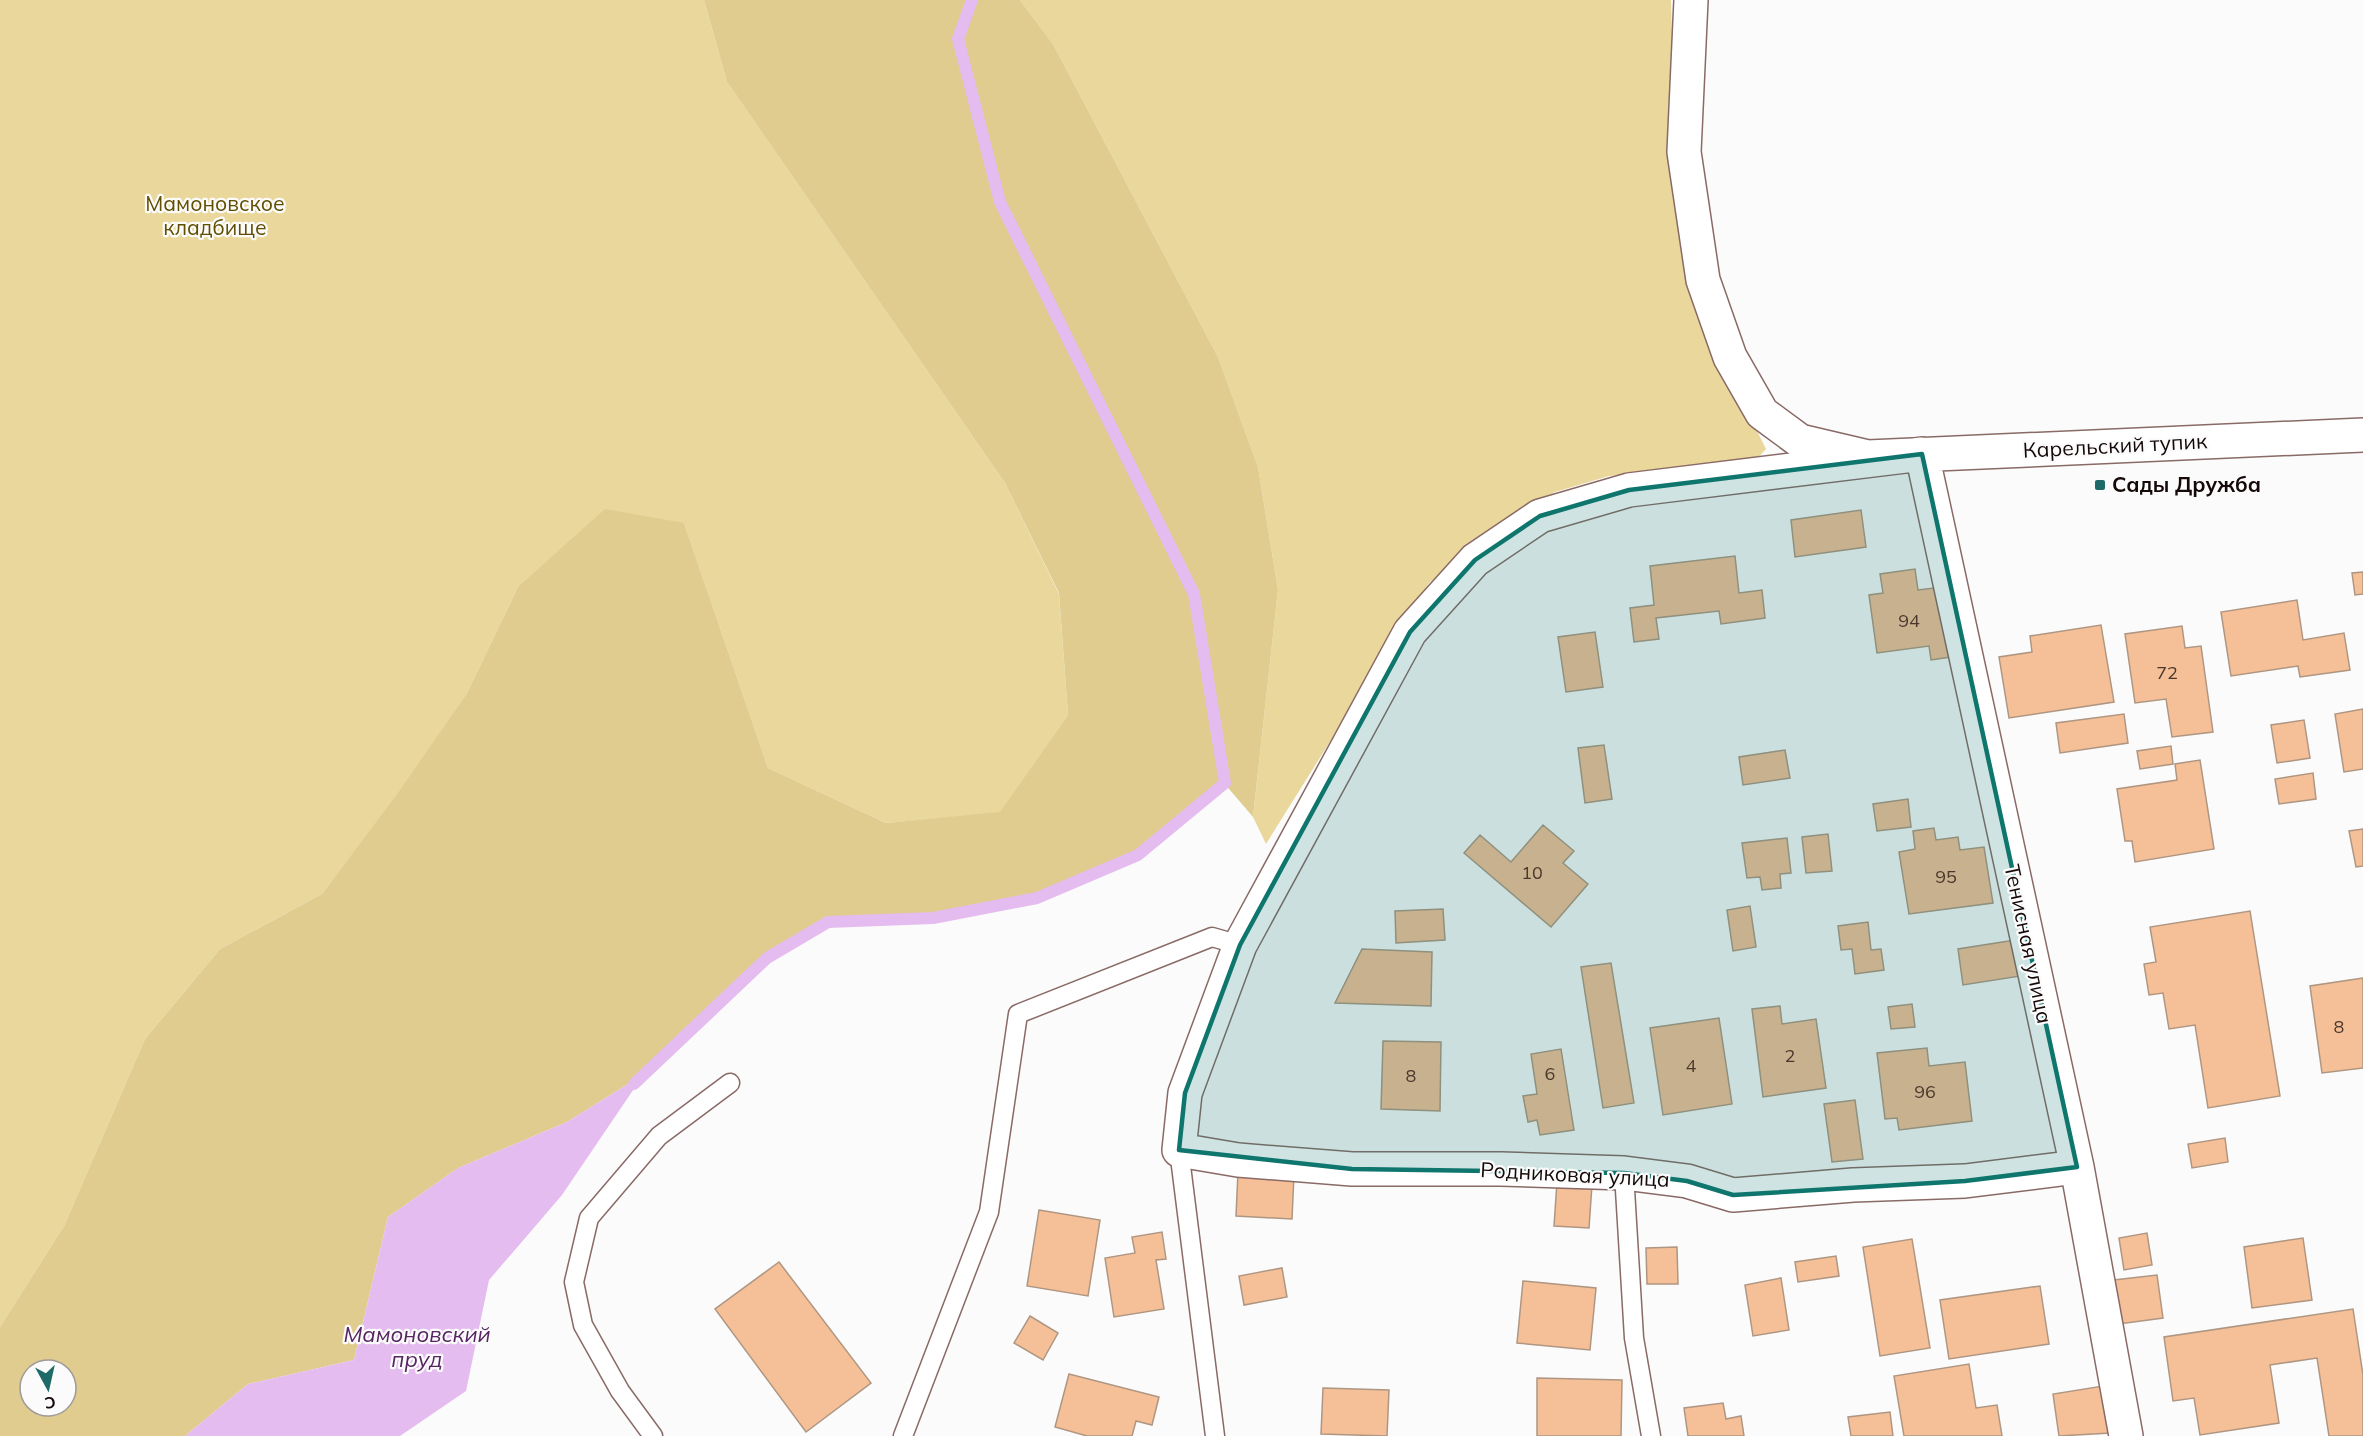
<svg xmlns="http://www.w3.org/2000/svg" width="2363" height="1436" viewBox="0 0 2363 1436" font-family="Mulish,sans-serif">
<rect width="100%" height="100%" fill="#fbfbfb"/>
<path fill="#ead79b" d="M0,0H704L727,82L1005,483L1059,594L1068,715L1000,813L886,823L768,768L684,523L518,587L467,693L399,793L322,894L220,949L145,1039L64,1226L0,1327Z
M1020,0H1671L1676,199L1752,421L1766,449L1754,462L1668,472L1609,476L1555,492L1514,516L1429,583L1266,844L1253,817L1278,590L1258,467L1218,357L1053,44Z"/>
<path fill="#dfcc8e" fill-rule="evenodd" d="M704,0H1020L1053,44L1218,357L1258,467L1278,590L1253,817L1224,783L1138,855L1037,898L933,918L828,922L767,958L644,1074L567,1122L458,1168L388,1217L354,1360L248,1384L185,1436H0V1327L64,1226L145,1039L220,949L322,894L398,793L467,693L518,587L605,509L684,523L768,768L886,823L1000,812L1068,715L1059,593L1005,483L727,82ZM30,1370H66V1406H30Z"/>
<path fill="#e4bcef" d="M644,1074L562,1195L489,1280L466,1391L400,1436H185L248,1384L354,1360L388,1217L458,1168L567,1122Z"/>
<g fill="none" stroke-linecap="round" stroke-linejoin="round">
<path stroke="#e4bcef" stroke-width="12" d="M634,1084L767,958L828,922L933,918L1037,898L1138,855L1225,783L1194,594L1000,202L958,39L972,0"/>
</g>
<path fill="#f5c097" stroke="#af9682" stroke-width="1.5" d="M1861,510L1866,547L1795,557L1791,520Z
M1735,556L1739,593L1762,590L1765,618L1721,624L1719,611L1656,618L1659,639L1634,642L1630,608L1654,605L1650,566Z
M1915,569L1918,590L1942,587L1951,657L1931,660L1929,646L1877,653L1869,595L1883,593L1880,574Z
M2363,572V594L2355,595L2352,573Z
M2297,600L2303,640L2344,633L2350,670L2300,677L2298,666L2231,676L2221,612Z
M2101,625L2114,702L2009,718L1999,657L2032,652L2030,636Z
M2182,626L2185,648L2201,646L2213,732L2172,737L2166,699L2135,703L2125,634Z
M1595,632L1603,687L1566,692L1558,637Z
M2363,709V769L2344,772L2335,714Z
M2124,714L2128,743L2060,753L2056,723Z
M2304,720L2310,758L2277,763L2271,725Z
M1604,745L1612,799L1585,803L1578,748Z
M2171,746L2173,764L2140,769L2137,751Z
M1785,750L1790,778L1743,785L1739,757Z
M2200,760L2214,849L2135,862L2132,841H2125L2117,789L2177,780L2175,764Z
M2313,773L2316,799L2279,804L2275,779Z
M1908,799L1911,827L1877,831L1873,804Z
M1543,825L1574,851L1563,863L1588,884L1551,927L1464,853L1480,835L1511,862Z
M1934,828L1936,840L1958,837L1960,850L1984,847L1993,903L1909,914L1899,852L1915,849L1913,831Z
M2363,829V866L2356,867L2349,831Z
M1828,834L1832,871L1806,873L1802,837Z
M1787,838L1791,873L1780,874L1781,888L1762,890L1760,877L1747,878L1742,843Z
M1750,906L1756,947L1733,951L1727,910Z
M1443,909L1445,940L1396,943L1395,911Z
M2250,911L2280,1096L2208,1108L2195,1025L2169,1029L2163,993L2149,995L2144,964L2156,962L2150,927Z
M1868,922L1871,950L1881,949L1884,970L1855,974L1852,949L1841,950L1838,926Z
M2021,939L2027,975L1963,985L1958,949Z
M1362,949L1432,952L1431,1006L1335,1003Z
M1611,963L1634,1103L1603,1108L1581,967Z
M2363,978V1068L2322,1073L2310,986Z
M1912,1004L1915,1027L1891,1029L1888,1007Z
M1780,1006L1782,1024L1816,1019L1826,1088L1763,1097L1752,1009Z
M1719,1018L1732,1104L1663,1115L1650,1028Z
M1383,1041L1441,1042L1440,1111L1381,1109Z
M1927,1048L1929,1066L1965,1062L1972,1121L1899,1130L1897,1118L1885,1119L1877,1053Z
M1561,1049L1574,1130L1540,1135L1537,1120L1528,1122L1523,1096L1537,1094L1531,1054Z
M1855,1100L1863,1159L1832,1162L1824,1104Z
M2225,1138L2228,1162L2192,1168L2188,1144Z
M1238,1172L1294,1175L1292,1219L1236,1216Z
M1557,1182L1592,1185L1589,1228L1554,1226Z
M1039,1210L1100,1220L1088,1296L1027,1286Z
M1162,1232L1166,1259L1156,1260L1164,1309L1114,1317L1105,1258L1135,1253L1132,1237Z
M2147,1233L2152,1265L2124,1270L2119,1238Z
M2303,1238L2312,1300L2252,1308L2244,1247Z
M1912,1239L1930,1348L1880,1356L1863,1247Z
M1677,1247L1678,1284H1647L1646,1248Z
M1836,1256L1839,1276L1798,1282L1795,1262Z
M779,1262L871,1383L806,1432L715,1309Z
M1282,1268L1287,1297L1244,1305L1239,1276Z
M2157,1275L2163,1318L2119,1324L2114,1280Z
M1781,1278L1789,1330L1753,1336L1745,1285Z
M1523,1281L1596,1288L1590,1350L1517,1343Z
M2040,1286L2049,1344L1949,1359L1940,1300Z
M2353,1309L2363,1375V1436H2329L2317,1358L2270,1365L2279,1423L2200,1435L2194,1398L2173,1401L2164,1337Z
M1030,1316L1058,1333L1043,1360L1014,1343Z
M1969,1364L1976,1408L1997,1405L2002,1436H1904L1894,1376Z
M1069,1374L1159,1397L1152,1425L1136,1421L1132,1436H1087L1055,1427Z
M1537,1378L1622,1380L1621,1436H1537Z
M2103,1386L2110,1433L2059,1436L2053,1394Z
M1323,1388L1389,1390L1387,1436L1321,1434Z
M1723,1403L1726,1419L1741,1416L1744,1436H1688L1684,1408Z
M1890,1412L1893,1436H1851L1848,1417Z"/>
<g fill="none" stroke-linecap="round" stroke-linejoin="round">
<g stroke="#896a66" stroke-width="21">
<path id="lane" d="M1179,1150L1215,1436
M1624,1173L1634,1338L1651,1436
M653,1436L620,1391L583,1325L574,1282L589,1218L659,1136L730,1083
M903,1436L989,1212L1018,1014L1212,937L1240,945"/>
</g>
<g stroke="#896a66" stroke-width="36">
<path id="street" d="M1691,0L1684,152L1703,280L1730,357L1762,413L1800,441L1868,457L2363,435
M2077,1167L1965,1181L1853,1185L1733,1195L1687,1181L1624,1173L1501,1169H1352L1238,1160L1179,1150L1185,1093L1240,945L1410,632L1475,560L1540,516L1629,490L1922,454L2077,1167L2126,1436"/>
</g>
<use href="#lane" stroke="#fff" stroke-width="18"/>
<use href="#street" stroke="#fff" stroke-width="33"/>
</g>
<path fill="#0f766e" fill-opacity="0.2" stroke="#0f766e" stroke-width="4.5" stroke-linejoin="round" d="M1922,454L2077,1167L1965,1181L1733,1195L1687,1181L1624,1173L1352,1169L1179,1150L1185,1093L1240,945L1410,632L1475,560L1540,516L1629,490Z"/>
<rect fill="#1e6a68" stroke="#fbfbfb" stroke-width="2" x="2094" y="479" width="12" height="12" rx="3"/>
<g text-anchor="middle" stroke-width="4.5" stroke-linejoin="round" paint-order="stroke">
<g font-size="18" fill="#4c372c">
<text x="1909" y="627">94</text>
<text x="2167" y="679">72</text>
<text x="1532" y="879">10</text>
<text x="1946" y="883">95</text>
<text x="2339" y="1033">8</text>
<text x="1790" y="1062">2</text>
<text x="1691" y="1072">4</text>
<text x="1550" y="1080">6</text>
<text x="1411" y="1082">8</text>
<text x="1925" y="1098">96</text>
</g>
<g font-size="21" fill="#614e00" stroke="#fbfbfb">
<text x="215" y="211">Мамоновское<tspan x="215" dy="24">кладбище</tspan></text>
</g>
<g font-size="21" fill="#140908" stroke="#fbfbfb">
<text transform="translate(2115 446) rotate(-3)" y="7">Карельский тупик</text>
<text transform="translate(2028 944) rotate(78)" y="7">Тенисная улица</text>
<text transform="translate(1575 1175) rotate(3)" y="7">Родниковая улица</text>
</g>
<g font-size="21" font-weight="bold" fill="#140908" stroke="#fbfbfb" text-anchor="start">
<text x="2112" y="492">Сады Дружба</text>
</g>
<g font-size="22" font-style="italic" fill="#572662" stroke="#fbfbfb">
<text x="417" y="1342">Мамоновский<tspan x="417" dy="25">пруд</tspan></text>
</g>
</g>
<g transform="translate(48 1388) rotate(172)"><circle r="28" fill="#fbfbfb" stroke="#9f9a9a" stroke-width="1.5"/>
<path d="M0-4.5L10 22L0 15L-10 22Z" fill="#1e6a68"/>
<text y="-9" font-size="16" font-weight="bold" text-anchor="middle" fill="#140908">С</text>
</g>
</svg>
